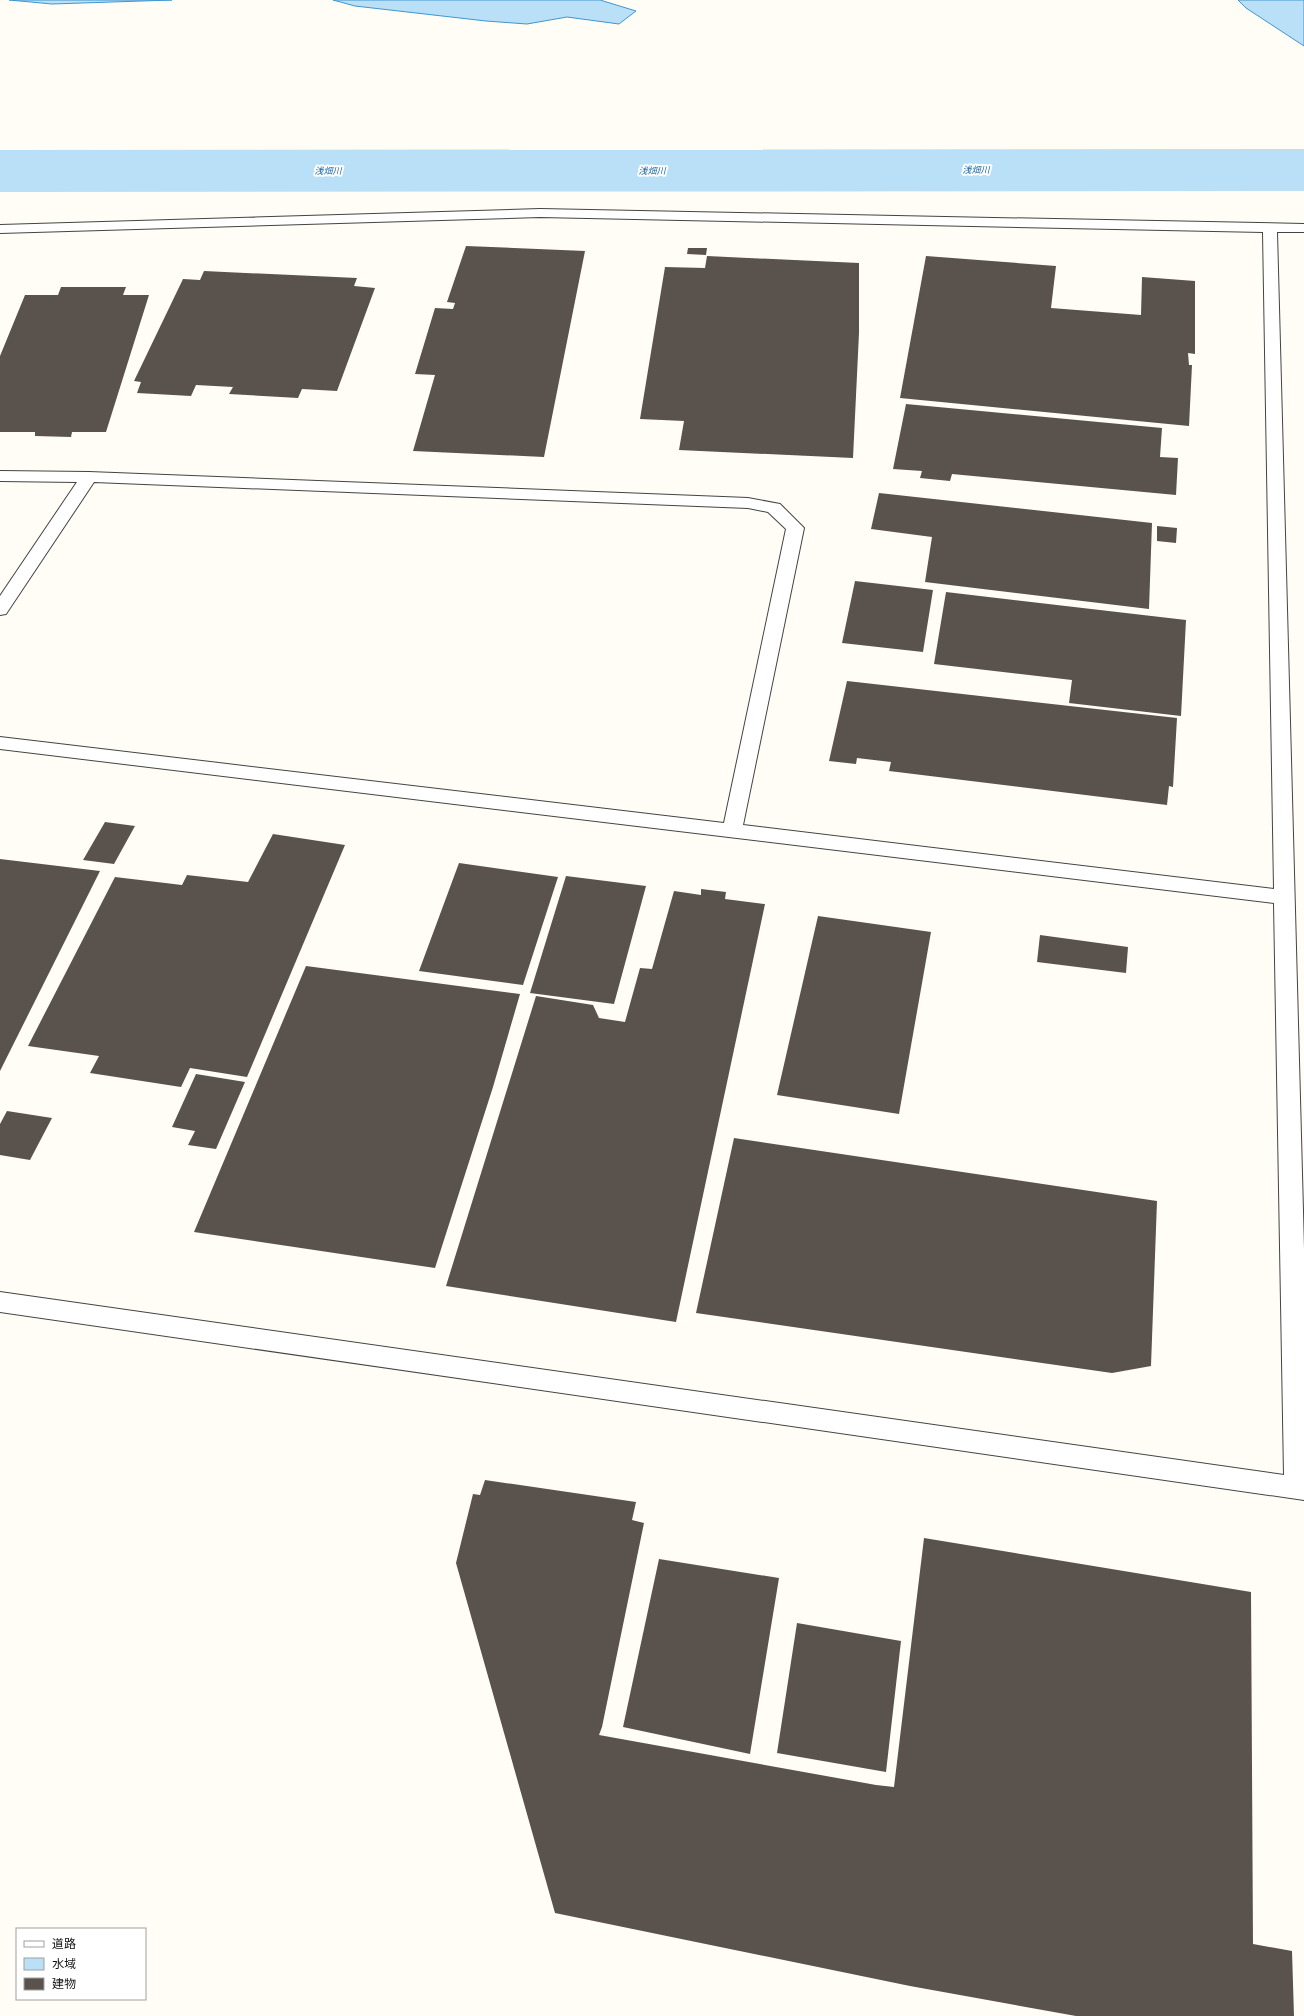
<svg xmlns="http://www.w3.org/2000/svg" width="1304" height="2016" viewBox="0 0 1304 2016" font-family="'Times New Roman','Noto Sans JP',serif">
<rect width="100%" height="100%" fill="#fffdf5"/>
<path fill="#b9e0f7" stroke="#3f96cf" d="M9,0H172L52,4Z
M333,0H600L636,11L619,24L567,17L527,24L486,21L355,6Z
M1238,0H1304V46L1246,8Z"/>
<g fill="none" stroke-linecap="round" stroke-linejoin="round">
<path fill="#b9e0f7" fill-rule="evenodd" d="M1304,149V191L0,192V150Z"/>
</g>
<path fill="#5a524d" d="M466,246L585,251L544,457L413,451L435,375L415,374L435,308L453,309L455,303L447,302Z
M688,248H707L706,255L687,254Z
M707,256L859,263V333L853,458L679,450L684,421L640,419L665,267L705,268Z
M926,256L1056,266L1051,308L1141,315L1142,277L1195,281V354L1188,353L1189,365H1192L1189,426L900,398Z
M204,271L357,278L354,286L375,288L337,391L302,389L298,398L229,394L233,387L196,385L191,396L137,393L141,382L134,381L183,279L200,280Z
M61,287H126L123,295H149L106,432H72L71,437L35,436V432H0V356L25,295H58Z
M906,404L1162,428L1160,457L1178,458L1176,495L952,474L950,481L920,478L922,471L893,469Z
M879,493L1152,523L1149,609L925,582L932,537L871,529Z
M1157,526L1177,528L1176,543L1157,541Z
M855,581L933,590L923,652L842,643Z
M946,592L1186,620L1181,716L1069,703L1072,680L934,664Z
M847,681L1177,718L1173,787L1169,786L1167,805L889,771L891,762L857,758L856,764L829,761Z
M105,822L135,826L114,864L83,860Z
M273,834L345,845L247,1077L190,1068L181,1087L90,1073L99,1056L28,1046L115,877L182,885L187,875L248,882Z
M0,859L100,871L0,1071Z
M459,863L558,877L523,985L419,971Z
M566,876L646,886L614,1004L530,993Z
M701,889L726,892L725,899L765,904L676,1322L446,1286L536,996L593,1005L599,1018L625,1022L640,968L652,969L674,891L701,895Z
M818,916L931,932L899,1114L777,1095Z
M1040,935L1128,947L1126,973L1037,962Z
M306,966L520,994L493,1087L435,1268L194,1232Z
M196,1074L245,1082L216,1149L188,1145L195,1131L172,1127Z
M7,1111L52,1118L30,1160L0,1155V1124Z
M734,1138L1157,1201L1151,1366L1112,1373L696,1313Z
M485,1480L636,1502L632,1520L644,1523L602,1727L599,1735L876,1785L894,1787L924,1538L1251,1592L1253,1944L1292,1951L1294,2016H1076L910,1986L555,1913L456,1563L473,1494L480,1495Z
M659,1559L779,1578L750,1754L623,1727Z
M797,1623L901,1641L886,1772L777,1753Z"/>
<g fill="none" stroke-linecap="round" stroke-linejoin="round">
<g stroke="#444" stroke-width="2">
<path id="minor" d="M540,209L1304,224V232H1277L1304,1249V1500L0,1312V1292L1284,1475L1274,903L0,749V737L724,823L786,529L768,512L748,508L94,482L6,614L0,615V596L77,482L0,481V471L89,472L748,498L780,504L804,528L743,825L1274,889L1263,232L540,217L0,233V225Z"/>
</g>
<use href="#minor" fill="#fff" fill-rule="evenodd"/>
</g>
<g text-anchor="middle" stroke-width="4" stroke-linejoin="round" paint-order="stroke">
<g font-size="9" font-style="italic" fill="#1768a6" stroke="#fff">
<text x="976" y="173">浅畑川</text>
<text x="328" y="174">浅畑川</text>
<text x="652" y="174">浅畑川</text>
</g>
</g>
<rect x="16" y="1928" width="130" height="72" fill="#ffffff" stroke="#a0a0a0"/>
<rect x="24" y="1941" width="20" height="6" fill="#ffffff" stroke="#a0a0a0"/>
<text x="52" y="1948" font-size="12" fill="#111111">道路</text>
<rect x="24" y="1958" width="20" height="12" fill="#b9e0f7" stroke="#a0a0a0"/>
<text x="52" y="1968" font-size="12" fill="#111111">水域</text>
<rect x="24" y="1978" width="20" height="12" fill="#5a524d" stroke="#a0a0a0"/>
<text x="52" y="1988" font-size="12" fill="#111111">建物</text>
</svg>
